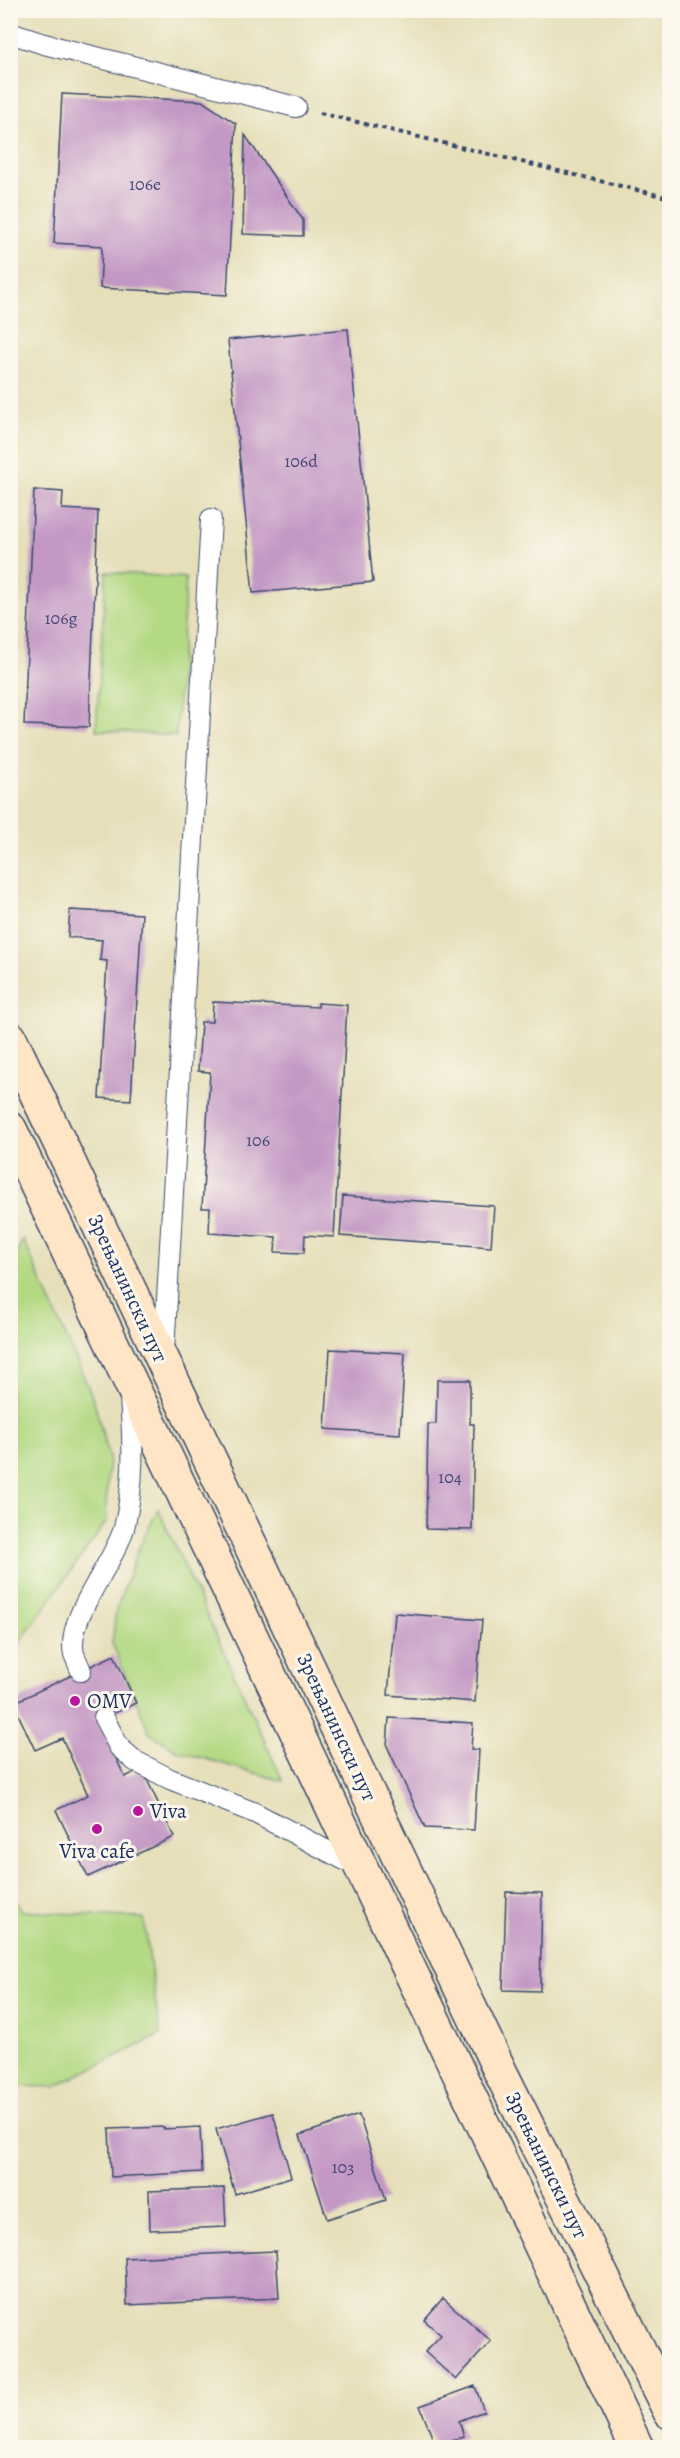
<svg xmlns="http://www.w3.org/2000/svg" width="680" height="2458" viewBox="0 0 680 2458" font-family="Alegreya,serif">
<rect width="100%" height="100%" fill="#fbf7ec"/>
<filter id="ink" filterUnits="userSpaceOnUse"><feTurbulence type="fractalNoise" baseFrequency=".0167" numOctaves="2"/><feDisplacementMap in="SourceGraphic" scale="12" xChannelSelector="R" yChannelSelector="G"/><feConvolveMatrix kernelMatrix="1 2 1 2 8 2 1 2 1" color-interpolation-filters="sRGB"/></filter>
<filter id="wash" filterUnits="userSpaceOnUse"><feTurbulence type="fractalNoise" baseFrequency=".008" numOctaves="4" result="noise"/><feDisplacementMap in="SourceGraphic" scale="24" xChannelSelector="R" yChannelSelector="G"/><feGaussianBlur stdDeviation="1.35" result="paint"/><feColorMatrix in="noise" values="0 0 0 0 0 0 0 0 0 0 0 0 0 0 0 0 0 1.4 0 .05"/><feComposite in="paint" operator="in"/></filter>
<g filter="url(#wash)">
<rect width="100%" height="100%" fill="#e6dfba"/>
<path fill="#b3d983" stroke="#678470" stroke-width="1.5" d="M106,572L186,578L176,736L96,730Z
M23,1239L93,1398L109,1457L106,1506L107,1521L11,1654L10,1270Z
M158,1509L283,1781L178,1751L149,1732L112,1643L116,1611L137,1552Z
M11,1892L22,1911L144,1918L160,2035L54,2087L11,2086Z"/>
<g id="blocks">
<path fill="#c398c4" d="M62,94L202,101L236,124L227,295L100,288L102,246L54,243Z
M245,135L303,220V236L243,234Z
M348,329L373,582L253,593L228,340Z
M34,490L63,492L62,509L98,511L89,727L24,725Z
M70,910L142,914L131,1100L99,1098L107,961L100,960L102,940L68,937Z
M213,1002L318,1007V1003L347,1005L334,1237L305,1235L304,1253L275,1252L276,1237L209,1233L210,1208H202L210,1072L198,1071L201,1022H212Z
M343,1196L494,1206L491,1247L340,1236Z
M330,1349L405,1353L400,1434L325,1429Z
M437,1380H470V1424H474L472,1530L426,1529L428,1424H436Z
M395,1613L482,1620L475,1702L388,1695Z
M114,1655L136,1703L98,1721L125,1777L142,1769L174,1837L88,1877L56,1810L88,1795L62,1738L35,1750L13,1703Z
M389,1718L473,1723L471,1749L479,1750L474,1830L425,1828L387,1746Z
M506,1892L542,1893L540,1991L503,1990Z
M273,2113L291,2177L235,2194L216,2129Z
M359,2115L386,2200L327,2219L300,2135Z
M164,2127V2129L200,2127L202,2172L111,2177L109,2129Z
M224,2188L226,2227L150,2230L149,2191Z
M276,2251L279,2298L127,2305L125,2258Z
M443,2298L491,2341L456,2380L425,2352L441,2335L424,2320Z
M475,2386L484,2411L459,2421L464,2436L436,2447L420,2406Z"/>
</g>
</g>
<g filter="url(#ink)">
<use href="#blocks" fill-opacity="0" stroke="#39496c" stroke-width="1.5"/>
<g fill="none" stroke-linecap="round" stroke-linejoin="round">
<g stroke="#39496c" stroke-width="22">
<path id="service" d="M10,33L44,44L296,107
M164,1352L211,519
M81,1671C79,1665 76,1660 74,1654C65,1618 114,1564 124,1528C135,1484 133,1441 130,1396
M104,1718L119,1747L135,1761L170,1779L255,1813L360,1868"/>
</g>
<g stroke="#39496c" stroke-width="36">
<path id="secondary" d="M10,1038L500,2071L670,2412
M10,1129L637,2448"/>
</g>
<path stroke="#39496c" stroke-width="4" stroke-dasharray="4.5 4.5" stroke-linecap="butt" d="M320,113L670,198"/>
<use href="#service" stroke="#fff" stroke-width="20"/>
<use href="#secondary" stroke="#fee5c5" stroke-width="33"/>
</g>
</g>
<g fill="#b5179e" stroke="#fbf7ec" stroke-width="2">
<circle cx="75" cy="1701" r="6"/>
<circle cx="138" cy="1811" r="6"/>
<circle cx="97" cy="1829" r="6"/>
</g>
<g text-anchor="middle" stroke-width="6" stroke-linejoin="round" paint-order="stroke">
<g font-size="18" fill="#454978">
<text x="145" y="190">106e</text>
<text x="301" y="467">106d</text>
<text x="61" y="624">106g</text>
<text x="258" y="1146">106</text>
<text x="450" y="1483">104</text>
<text x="343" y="2173">103</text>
</g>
<g font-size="21" fill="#1b2f5e" stroke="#fbf7ec">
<text transform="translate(128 1288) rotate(65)" y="7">Зрењанински пут</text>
<text transform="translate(337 1727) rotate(65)" y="7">Зрењанински пут</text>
<text transform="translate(547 2165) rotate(64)" y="7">Зрењанински пут</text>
</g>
<g font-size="21" fill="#1b2f5e" stroke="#fbf7ec" text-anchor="start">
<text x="87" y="1708">OMV</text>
<text x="150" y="1818">Viva</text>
<text x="97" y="1858" text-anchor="middle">Viva cafe</text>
</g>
</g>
<rect width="680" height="2458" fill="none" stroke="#fbf7ec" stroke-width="36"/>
</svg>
